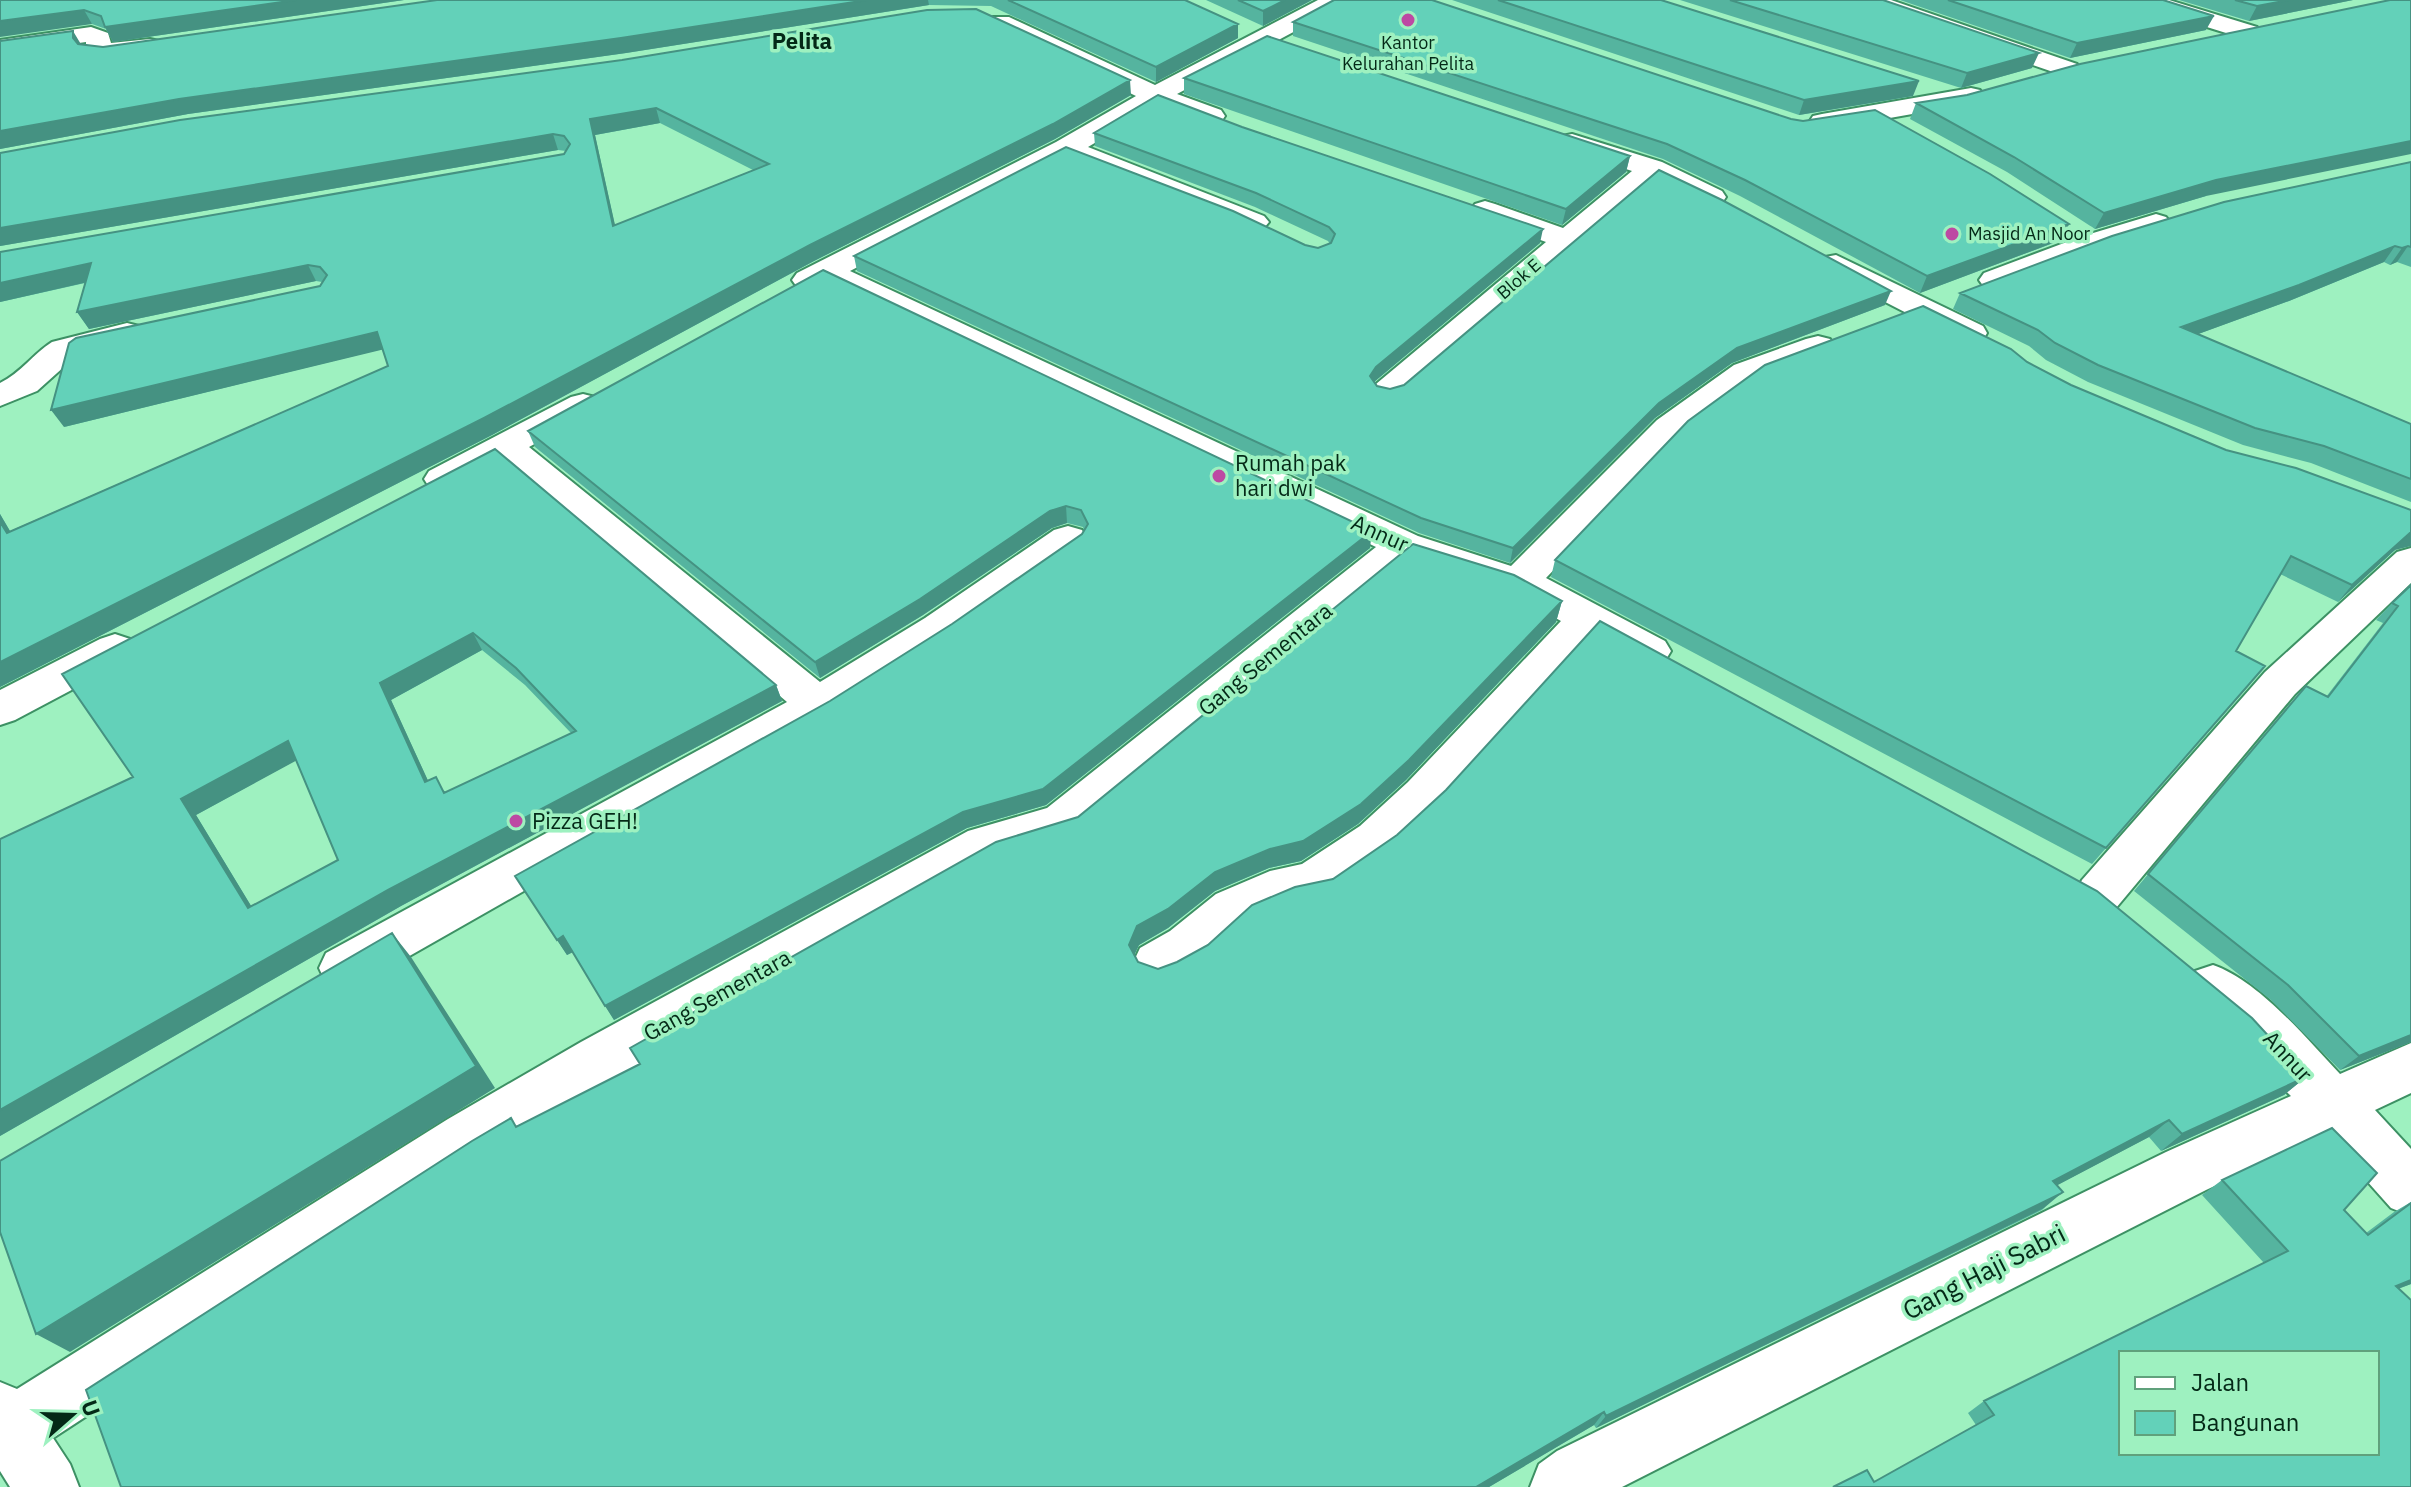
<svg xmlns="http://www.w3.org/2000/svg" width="2411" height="1487" viewBox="0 0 2411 1487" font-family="'IBM Plex Sans',sans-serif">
<rect width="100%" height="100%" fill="#9ef1c0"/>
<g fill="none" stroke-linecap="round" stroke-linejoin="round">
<g stroke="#3d9164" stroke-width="4">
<path id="minor" d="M1318,0H1348L1344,5L1177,94L1221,110L1225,116L1221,122H1203L1158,105L1088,147L1264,216L1269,222L1264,228L1254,231L1244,228L1157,191L1068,158L850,271L1418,536L1511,566L1657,420L1734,365L1806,339L1818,336L1830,339L1834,346L1830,353L1758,379L1681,436L1546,578L1665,641L1671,651L1665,661C1638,669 1616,651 1593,638L1440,808L1392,852L1329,896L1292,904L1250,922L1206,961L1176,978L1158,985L1140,978L1133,963L1140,948L1170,931L1216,894L1270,871L1302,864L1360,826L1408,782L1561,621L1510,593L1478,585L1409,561L1078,835L999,859L619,1076L486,1155L53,1438L70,1464L79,1487H10L0,1471V1382L17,1389L448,1119L581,1042L968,831L1047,808L1376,547L826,283L808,289L797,287L792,280L797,273L1056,142L1136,96L993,27L989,22L993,17H1009L1155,85Z
M1856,0H1891L2077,64L2081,69L2077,74H2059L1860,5Z
M2132,0H2169L2257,27L2260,32L2257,37H2239L2136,5Z
M91,27L108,33L111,43L150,39L159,41L162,46L159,51C139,56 109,62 89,57L86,52V42L0,54V40Z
M1971,88L1980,90L1984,96L1980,102L1822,130L1813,128L1809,122L1813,116L1822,114Z
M1572,134L1662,162L1722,191L1726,197L1722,203L1712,206L1702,203L1655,180L1400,398L1388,401L1376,398L1371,391L1376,384L1546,242L1475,216L1470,210L1475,204L1485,201L1495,204L1563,228L1632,171L1562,148L1558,142L1562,136Z
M2156,214L2166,217L2171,223L2166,229L2102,249L2006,287L1995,289L1984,287L1979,280L1984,273L2080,237Z
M1836,255L1983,326L1987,333L1983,340L1971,343L1959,340L1825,271L1821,264L1825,257Z
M127,323L139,326L143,333L139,340L76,356L37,391L0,406V383C21,373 33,354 52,342Z
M583,394L595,397L600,404L595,411L529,447L820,682L925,618L1054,530L1068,526L1082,530L1087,539L1082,548L953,638L833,715L362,983L344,990L326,983L319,968L326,953L787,702L502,461C480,474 456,494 429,487L424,479L429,471L571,397Z
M2411,548V583L2295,694L2116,908L2099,914L2082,908L2075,894L2082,880L2265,672L2397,552Z
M115,634L130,639L136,649L130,659L15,720L0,725V690L100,639Z
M2213,965C2259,981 2306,1038 2340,1074L2411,1043V1093L2375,1110L2411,1149V1216L2391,1208L2325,1134L2206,1190L1622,1487H1530L1539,1464L1557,1451L2166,1152L2291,1096L2195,1003L2188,987L2195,971Z"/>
</g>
<use href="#minor" fill="#fff" fill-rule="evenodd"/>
</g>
<path fill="#55b49f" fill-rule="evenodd" d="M0,0H404L113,42L106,29L92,24Z
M437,0H1185L1238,38L1156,82L991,6L929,5L626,53L188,114L0,149V41L82,45L103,47Z
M1206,0H1312L1263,26Z
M1452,0H1661L1913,96L1799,115Z
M1680,0H1883L2032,68L1961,88Z
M1900,0H2163L2206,30L2070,58Z
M2179,0H2353L2249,21Z
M1293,22L2069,224L2061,240L1920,293L1740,196L1663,159L1293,36Z
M1184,78L1630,156L1626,172L1562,225L1184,94Z
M1131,95L1055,139L814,261L492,435L0,687V514L10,531L388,366L382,349L64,427L320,286L322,282L316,281L89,329L77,312L85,283L0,302V252L564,154L566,151L558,150L0,246V153L180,120ZM660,123L753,170L615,226L595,135Z
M1967,95L2206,196L2095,229L2007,172L1910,119L1916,103Z
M1094,133L1540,243L1374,382L1377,386L1390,389L1885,305L1732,363L1655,418L1510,563L1419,533L857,271L854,256L1305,245L1318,248L1330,244L1328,241L1255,207L1095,146Z
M2411,162V267L2397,262L2390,265L2384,262L2289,301L2198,334L2411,424V502L2311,463L2243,445L2088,382L2046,360L2029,346L1953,309L1960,293Z
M2027,362L2071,385L2226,450L2395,550L2338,602L2280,574L2236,651L2251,683L2092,864L1551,577L1555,560Z
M528,431L1370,548L1046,805L967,828L614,1020L573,952L567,955L515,876L830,701L952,624L1082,534L1084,530L1083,527L1067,523L1052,528L923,615L820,678L535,447Z
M495,449L776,685L782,701L401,906L0,1136V839L133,777ZM482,650L525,685L571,733L446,792L428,781L391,700ZM296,760L338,860L251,906L196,815Z
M2411,585V1042L2340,1070L2271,1000L2134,891L2291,703L2326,697L2383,623L2376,620L2392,603Z
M1562,601L1556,622L1406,780L1358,824L1301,861L1269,868L1215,891L1168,928L1139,945L1134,955L1138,962L1158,969L2306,1077L2284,1095L2161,1151L2149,1137L2057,1185L2044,1208L2042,1210L1596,1428L1594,1425L1489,1487H121L517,1126L640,1064L1078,817Z
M2222,1180L2344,1210L2366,1233L2394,1212L2411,1202V1284L1874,1482L1976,1425L1968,1413L1984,1401L2264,1263L2202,1195Z"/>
<path fill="#459282" d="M296,0H404L113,42L105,27Z
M867,0H928L929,5L626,53L188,114L0,149V131L179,99Z
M1285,0H1312L1263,26V11Z
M2289,0H2353L2249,21L2257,6Z
M84,10L92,24L0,37V21Z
M2214,16L2206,30L2070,58L2077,43Z
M1238,24V38L1156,82V67Z
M73,31L82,46L81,53L73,38Z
M2039,53L2032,68L1961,88L1967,73Z
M1130,80L1131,95L1055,139L814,261L492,435L0,687V662Z
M1919,81L1913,96L1799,115L1804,100Z
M656,108L660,123L595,135L619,243L613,226L590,119Z
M553,134L558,150L0,246V228Z
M2411,141V154L2206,196L2095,229L2104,213L2216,180Z
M1630,156L1626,172L1562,225L1566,209Z
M2069,224L2061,240L1920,293L1927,276Z
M1543,229L1540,243L1374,382L1370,376L1376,367Z
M2395,246L2384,262L2289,301L2171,344L2181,327Z
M2408,246L2397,262L2390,265L2402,248Z
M91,263L101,279L0,302V283Z
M308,265L316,281L89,329L77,312Z
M1891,291L1885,305L1732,363L1655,418L1510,563L1513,548L1659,403L1737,348Z
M377,332L385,349L64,427L51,410Z
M1066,506L1067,523L1052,528L923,615L820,678L815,662L1050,511Z
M0,514L21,550L7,533L0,522Z
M1372,531L1370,548L1046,805L967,828L614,1020L605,1006Z
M2411,532V546L2395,550L2338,602L2352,585Z
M1562,601L1556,622L1406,780L1358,824L1301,861L1269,868L1215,891L1168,928L1139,945L1130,964L1129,945L1137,926L1215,872L1270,849Z
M473,633L482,650L391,700L436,798L425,782L380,683Z
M776,685L782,701L401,906L0,1136V1110L388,890Z
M288,741L301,758L196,815L262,924L248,908L181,799Z
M392,933L411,957L495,1088L70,1352L36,1334Z
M563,936L573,952L567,955L557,940Z
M2411,1035V1042L2340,1070L2359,1056Z
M2306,1077L2284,1095L2161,1151L2182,1134Z
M2169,1120L2149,1137L2035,1197L2053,1181Z
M2063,1192L2044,1208L1596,1428L1606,1416Z
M2411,1280V1284L2371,1299L2396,1286Z
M1604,1412L1594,1425L1489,1487H1476Z"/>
<path fill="#63d1b9" stroke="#459282" stroke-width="2" fill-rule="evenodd" d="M0,0H296L105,27L101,16L84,10L0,21Z
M437,0H867L621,38L179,99L0,131V41L73,31V38L78,44L103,47Z
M1008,0H1185L1238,24L1156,67Z
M1238,0H1285L1263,11Z
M1334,0H1432L1791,119L1803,121L1875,110L1990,174L2069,224L1927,276L1745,180L1667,144L1293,22Z
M1498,0H1661L1919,81L1804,100Z
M1730,0H1883L2039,53L1967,73Z
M1948,0H2163L2214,16L2077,43Z
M2235,0H2289L2257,6Z
M2390,0H2411V141L2216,180L2104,213L2014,157L1916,103L1967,95L2080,64Z
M976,9L1130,80L1053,124L810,245L484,418L0,662V522L7,533L388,366L377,332L51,410L69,343L76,338L320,286L327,275L320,267L308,265L77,312L91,263L0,283V252L564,154L570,144L564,136L553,134L0,228V153L180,120L622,60L927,10ZM656,108L769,164L613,226L590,119Z
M1267,36L1630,156L1566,209L1184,78Z
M1158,95L1242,127L1543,229L1376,367L1370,376L1377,386L1390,389L1404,385L1659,170L1722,200L1891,291L1737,348L1659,403L1513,548L1421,518L854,256L1066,147L1233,211L1305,245L1318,248L1331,243L1335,234L1329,227L1256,193L1094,133Z
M2411,162V247L2408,246L2402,248L2395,246L2299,285L2181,327L2411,424V479L2324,446L2255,428L2098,365L2055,343L2038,330L1960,293L2112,236L2224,202Z
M823,270L1372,531L1043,789L963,812L605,1006L563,936L557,940L515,876L830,701L952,624L1082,534L1088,524L1081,510L1066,506L1050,511L920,599L815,662L528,431Z
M1923,306L2011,349L2027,362L2071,385L2226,450L2296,468L2411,510V532L2352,585L2291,556L2236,651L2265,666L2106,848L1555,560L1688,421L1765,365Z
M495,449L776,685L388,890L0,1110V839L133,777L62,674ZM473,633L516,668L576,731L444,793L436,777L425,782L380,683ZM288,741L338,860L248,908L181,799Z
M1413,544L1514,575L1562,601L1409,760L1361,804L1303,841L1270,849L1215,872L1168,909L1137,926L1129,945L1138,962L1158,969L1177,962L1208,945L1252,905L1295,887L1333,879L1397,835L1446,790L1600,621L2097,891L2252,1018L2306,1077L2182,1134L2169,1120L2053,1181L2063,1192L2060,1194L1606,1416L1604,1412L1476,1487H121L86,1390L472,1141L511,1118L516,1127L640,1064L630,1048L996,842L1078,817Z
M2411,585V1035L2359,1056L2288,985L2148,874L2306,686L2328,697L2398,606L2392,603Z
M392,933L476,1066L36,1334L0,1232V1161Z
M2332,1128L2377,1173L2344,1210L2368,1235L2411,1203V1280L2396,1286L2411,1300V1487H1833L1867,1470L1874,1482L1994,1415L1984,1401L2288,1251L2222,1180ZM2121,1353H2377V1453H2121Z"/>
<g fill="#bd49a3" stroke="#9ef1c0" stroke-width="3">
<circle cx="1408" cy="20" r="8"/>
<circle cx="1952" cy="234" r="8"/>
<circle cx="1219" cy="476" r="8"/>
<circle cx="516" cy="821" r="8"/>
</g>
<g text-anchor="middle" stroke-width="7" stroke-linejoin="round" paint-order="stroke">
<g font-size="18" fill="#042917" stroke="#9ef1c0">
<text x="1408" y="49">Kantor<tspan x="1408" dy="21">Kelurahan Pelita</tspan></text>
<text x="1968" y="240" text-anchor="start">Masjid An Noor</text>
</g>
<g font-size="18" fill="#042917" stroke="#9ef1c0">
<text transform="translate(1519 279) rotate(-41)" y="6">Blok E</text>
</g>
<g font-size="22" font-weight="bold" fill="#042917" stroke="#9ef1c0">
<text x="802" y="49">Pelita</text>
</g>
<g font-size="22" fill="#042917" stroke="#9ef1c0" text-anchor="start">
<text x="1235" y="471">Rumah pak<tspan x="1235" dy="25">hari dwi</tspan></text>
<text x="532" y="829">Pizza GEH!</text>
</g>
<g font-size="22" fill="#042917" stroke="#9ef1c0">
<text transform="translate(1380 533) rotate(24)" y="8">Annur</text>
<text transform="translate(1265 659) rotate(-39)" y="8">Gang Sementara</text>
<text transform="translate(717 995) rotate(-29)" y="8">Gang Sementara</text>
<text transform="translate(2288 1056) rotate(47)" y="8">Annur</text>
</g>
<g font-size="26" fill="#042917" stroke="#9ef1c0">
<text transform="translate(1984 1272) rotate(-27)" y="9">Gang Haji Sabri</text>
</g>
</g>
<rect x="2119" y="1351" width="260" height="104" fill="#9ef1c0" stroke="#60a17c" stroke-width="2"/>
<rect x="2135" y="1377" width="40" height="12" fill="#ffffff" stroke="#60a17c" stroke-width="2"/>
<text x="2191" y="1391" font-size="24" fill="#042917">Jalan</text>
<rect x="2135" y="1411" width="40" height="24" fill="#63d1b9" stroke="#60a17c" stroke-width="2"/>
<text x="2191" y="1431" font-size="24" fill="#042917">Bangunan</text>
<g transform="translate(72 1415) rotate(70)" stroke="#9ef1c0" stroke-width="6" paint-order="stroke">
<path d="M0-6L14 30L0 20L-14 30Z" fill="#042917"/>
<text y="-12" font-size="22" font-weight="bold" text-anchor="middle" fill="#042917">U</text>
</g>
</svg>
